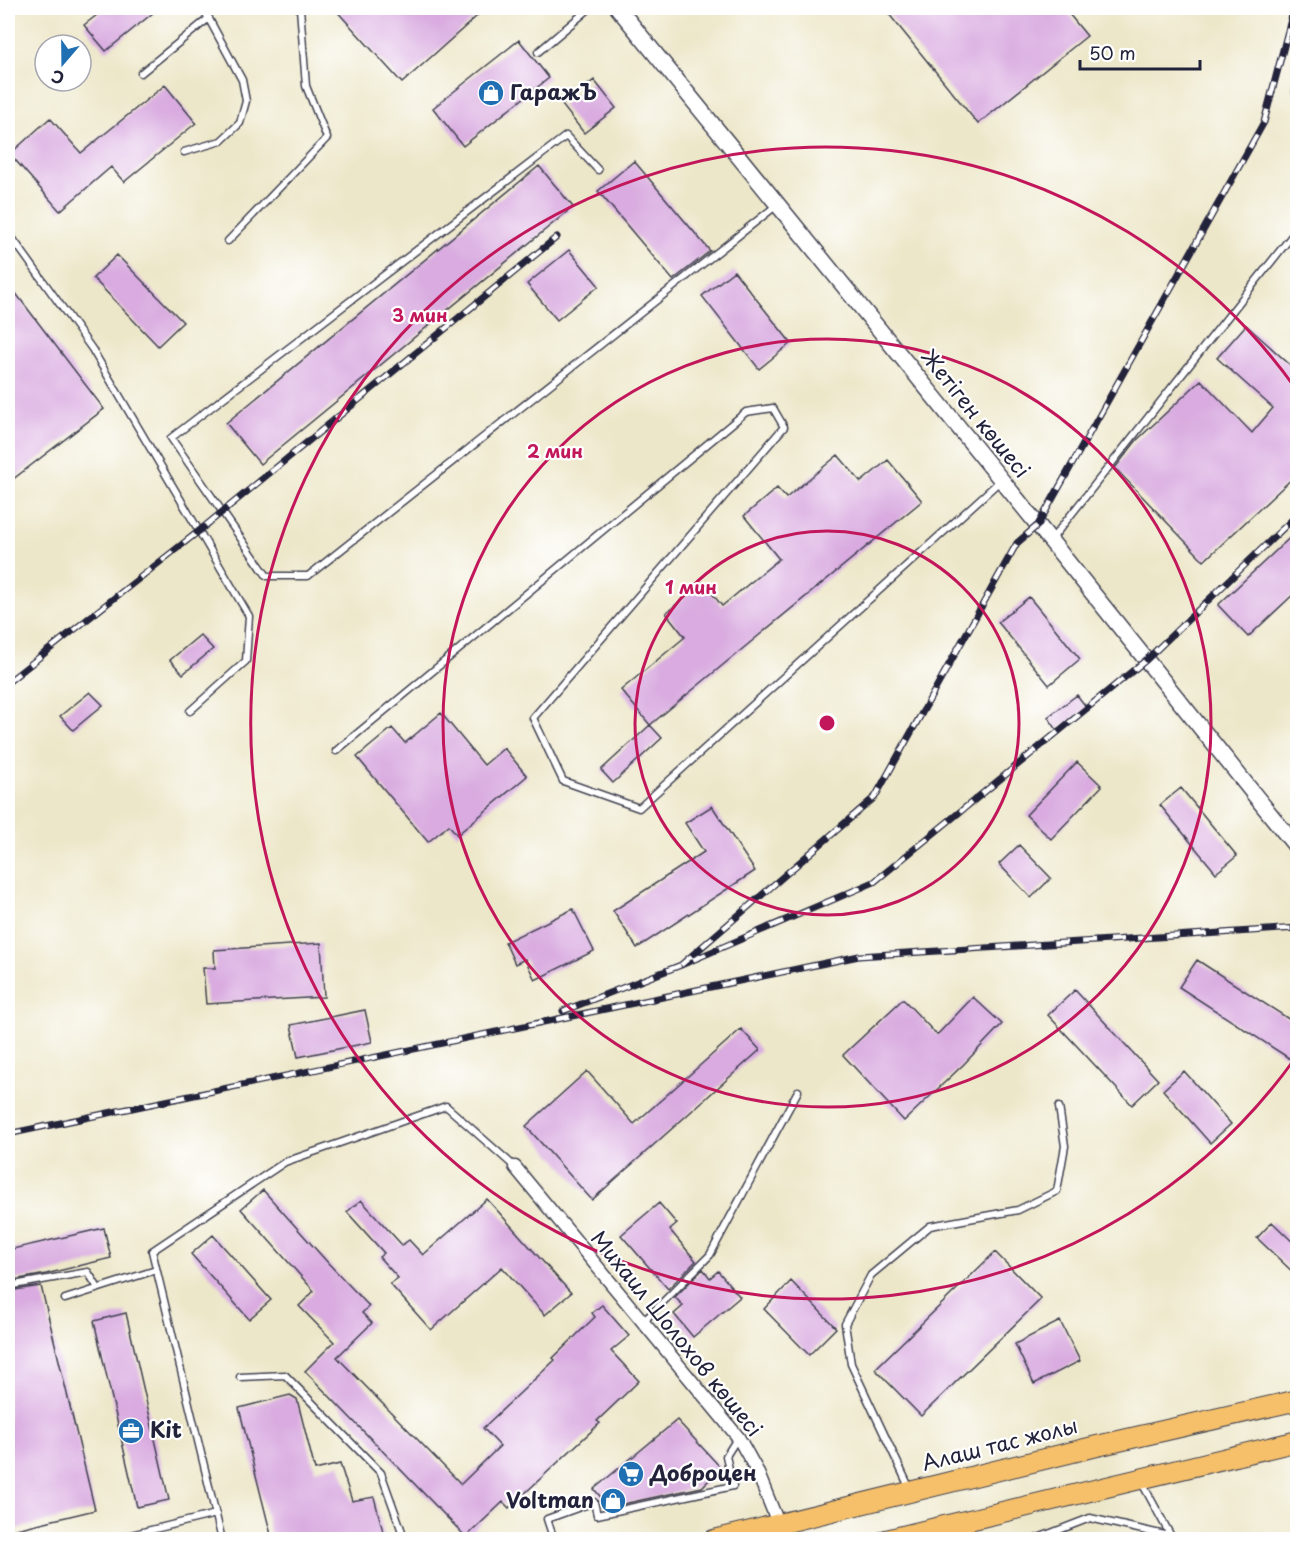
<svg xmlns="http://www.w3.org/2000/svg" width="1305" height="1547" viewBox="0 0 1305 1547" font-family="'Playpen Sans',sans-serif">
<rect width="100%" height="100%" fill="#fff"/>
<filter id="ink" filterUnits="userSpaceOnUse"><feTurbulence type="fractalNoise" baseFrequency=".0167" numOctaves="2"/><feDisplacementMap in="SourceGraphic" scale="12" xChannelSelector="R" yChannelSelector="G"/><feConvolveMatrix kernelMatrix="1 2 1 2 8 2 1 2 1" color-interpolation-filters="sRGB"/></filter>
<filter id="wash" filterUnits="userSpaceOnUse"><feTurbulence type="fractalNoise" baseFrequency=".008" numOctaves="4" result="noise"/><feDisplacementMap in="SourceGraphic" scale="24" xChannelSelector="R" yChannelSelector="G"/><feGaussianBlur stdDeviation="1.35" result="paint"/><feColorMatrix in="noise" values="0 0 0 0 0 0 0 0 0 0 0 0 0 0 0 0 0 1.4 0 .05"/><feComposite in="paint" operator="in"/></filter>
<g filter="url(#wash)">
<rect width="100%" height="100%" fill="#ede7c9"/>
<g id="blocks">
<path fill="#d9abe0" d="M106,8H159L106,51L84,25Z
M334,8H486L402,83Z
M884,8H1064L1087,36L978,124Z
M519,40L549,78L463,146L433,108Z
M594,80L616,108L584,133L562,105Z
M165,85L196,123L124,182L111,167L60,211L10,154L50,118L81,153Z
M634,161L710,251L673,280L598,191Z
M539,166L573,207L260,464L226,423Z
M569,250L599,286L557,320L527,284Z
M117,255L183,322L158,346L93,278Z
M734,271L791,343L759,369L702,296Z
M8,283L104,409L8,483Z
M1246,325L1298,372V473L1204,561L1115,468L1137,440L1201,380L1252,433L1273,408L1217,358Z
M838,455L861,482L888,460L922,501L650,725L621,690L685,637L666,613L703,582L722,606L779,559L744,516L777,488L786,498Z
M1298,530V590L1248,637L1218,605Z
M1029,597L1080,659L1049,685L998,622Z
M200,635L213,649L183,674L170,660Z
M90,692L103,705L73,730L60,716Z
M1077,695L1087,708L1057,730L1048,717Z
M441,713L484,765L504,748L527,776L457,835L449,825L428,842L357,757L392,728L405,743Z
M650,725L662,738L613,783L601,770Z
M1077,762L1102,786L1051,839L1026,815Z
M1181,788L1237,856L1216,873L1160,805Z
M712,806L755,871L637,948L613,911L704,852L685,823Z
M1019,845L1051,878L1031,898L999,864Z
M573,909L594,951L535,980L525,959L515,964L505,942Z
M321,943L324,997L206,1004L203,968H215L214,950Z
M1197,960L1298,1025V1064L1179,987Z
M1075,990L1158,1080L1132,1105L1048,1015Z
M973,997L1002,1024L964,1064L904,1121L843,1055L903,999L937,1035Z
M365,1010L372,1042L298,1057L291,1025Z
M741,1029L760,1050L592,1200L526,1126L587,1071L634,1124Z
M1184,1071L1231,1124L1210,1143L1163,1090Z
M263,1190L329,1264L369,1306L362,1313L372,1323L337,1357L461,1484L500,1446L483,1428L555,1360L553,1358L595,1317L592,1313L602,1305L629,1336L611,1351L639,1381L597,1421L600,1423L509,1508L503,1502L466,1537L305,1371L334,1342L299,1306L314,1291L241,1209Z
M487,1199L571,1293L545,1315L502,1267L431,1330L390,1284L398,1278L379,1257L384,1253L347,1212L361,1200L402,1245L409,1240L423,1255Z
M659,1203L677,1224L670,1230L696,1261L668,1289L621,1235Z
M1272,1222L1298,1247V1277L1257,1238Z
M104,1228L111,1258L46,1274L8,1281V1250Z
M213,1235L271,1300L249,1319L191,1254Z
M995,1252L1041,1299L921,1416L875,1369Z
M703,1269L710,1278L718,1271L740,1297L693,1337L674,1314L683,1306L675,1297Z
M791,1281L836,1328L809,1355L764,1309Z
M41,1286L95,1510L8,1531V1291Z
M126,1313L169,1500L137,1507L94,1321Z
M1060,1321L1080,1361L1034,1384L1015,1344Z
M290,1395L297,1399L315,1470L340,1464L352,1501L374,1497L385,1539H272L239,1408Z
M677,1420L721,1468L702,1487L609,1507L594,1489Z"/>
</g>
</g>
<g filter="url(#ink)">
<use href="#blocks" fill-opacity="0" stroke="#404050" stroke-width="1.5"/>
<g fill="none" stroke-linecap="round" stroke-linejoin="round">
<g stroke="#404050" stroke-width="9">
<path id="service" d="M538,52L590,8
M1298,65L1296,93L1298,96
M141,73L209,18
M184,152L221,141L240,123L246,101L242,80L203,8
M598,170L566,136L171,438L267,576H308L777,205
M8,232L92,349L249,616L246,661L190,711
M228,241L327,138L306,86L300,8
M1051,540L1298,228
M336,751L746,412L773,408L784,427L533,718L563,781L639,808L1001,480
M8,1286L88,1272L98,1288
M65,1299L156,1270
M643,1322L710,1255L798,1091
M240,1377L285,1375L381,1473L405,1540
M1141,1481L1173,1540
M910,1489L851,1364L845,1324L871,1275L930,1226L1018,1210L1057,1191L1065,1146L1059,1107
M110,1540L216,1514
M222,1540L152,1251L285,1162L446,1106L515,1167
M554,1540L547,1519L594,1502L597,1515L733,1486L726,1456L738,1437
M1033,1540L1090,1518L1169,1536"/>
</g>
<g stroke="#404050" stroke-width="15">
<path id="minor" d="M515,1167L738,1437L757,1471L785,1540"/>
</g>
<g stroke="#404050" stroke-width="18">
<path id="tertiary" d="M618,8L1038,525L1298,849"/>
</g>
<g stroke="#404050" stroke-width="22">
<path id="primary" d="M714,1540L1097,1446L1298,1400
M886,1540L1298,1441"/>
</g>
<use href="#service" stroke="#fff" stroke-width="6"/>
<use href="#minor" stroke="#fff" stroke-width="12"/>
<use href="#tertiary" stroke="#fff" stroke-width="15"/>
<use href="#primary" stroke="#f6c06b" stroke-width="20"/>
<g stroke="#22223b" stroke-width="7">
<path id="rail" d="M8,682L199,531L557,237
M681,965L875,797L1017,543L1038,525L1264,122L1294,8
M563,1011L681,965L874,882L1146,660L1298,514
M8,1134L859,956L1298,928"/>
</g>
<use href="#rail" stroke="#fff" stroke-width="4.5" stroke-dasharray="14" stroke-linecap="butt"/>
</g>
</g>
<g fill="none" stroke="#c2185b" stroke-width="3">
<circle cx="827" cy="723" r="192"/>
<circle cx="827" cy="723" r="384"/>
<path d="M1296 1057A576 576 0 1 1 1296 389"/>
</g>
<defs>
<g id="shop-disc" transform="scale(1.35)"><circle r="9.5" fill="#1f6fb2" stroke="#fff"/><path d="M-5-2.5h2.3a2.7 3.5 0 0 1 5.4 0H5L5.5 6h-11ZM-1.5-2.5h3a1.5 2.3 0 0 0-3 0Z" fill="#fff"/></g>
<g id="office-disc" transform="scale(1.35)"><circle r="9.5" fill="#1f6fb2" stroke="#fff"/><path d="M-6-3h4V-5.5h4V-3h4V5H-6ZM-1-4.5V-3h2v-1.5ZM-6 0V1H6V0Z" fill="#fff"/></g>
<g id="supermarket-disc" transform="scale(1.35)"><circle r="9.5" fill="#1f6fb2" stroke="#fff"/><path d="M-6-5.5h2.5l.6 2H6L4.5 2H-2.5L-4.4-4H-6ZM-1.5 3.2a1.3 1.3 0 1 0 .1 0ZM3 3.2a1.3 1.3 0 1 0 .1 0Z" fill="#fff"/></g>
</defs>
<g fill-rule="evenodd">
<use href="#shop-disc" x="491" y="93"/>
<use href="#office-disc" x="131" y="1431"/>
<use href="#supermarket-disc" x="631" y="1474"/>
<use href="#shop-disc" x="613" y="1501"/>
</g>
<g text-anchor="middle" stroke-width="4.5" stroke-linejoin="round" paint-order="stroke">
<g font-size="21" font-weight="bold" fill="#22223b" stroke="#fff" text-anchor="start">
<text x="510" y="100">ГаражЪ</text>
<text x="150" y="1438">Kit</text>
<text x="650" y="1481">Доброцен</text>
<text x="594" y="1508" text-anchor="end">Voltman</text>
</g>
<g font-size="21" fill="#22223b" stroke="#fff">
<text transform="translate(975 414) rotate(51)" y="7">Жетіген көшесі</text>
<text transform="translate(676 1334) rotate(51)" y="7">Михаил Шолохов көшесі</text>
<text transform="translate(1000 1445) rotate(-14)" y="7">Алаш тас жолы</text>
</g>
</g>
<circle cx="827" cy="723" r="9" fill="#c2185b" stroke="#fff" stroke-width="3"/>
<g font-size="18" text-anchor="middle" font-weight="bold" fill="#c2185b" stroke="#fff" stroke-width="4.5" stroke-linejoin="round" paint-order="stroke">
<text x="420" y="322">3 мин</text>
<text x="555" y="458">2 мин</text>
<text x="691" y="594">1 мин</text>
</g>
<rect width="1305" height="1547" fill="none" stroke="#fff" stroke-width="30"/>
<g transform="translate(63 63) rotate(200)"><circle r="28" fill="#ffffff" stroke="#a7a7b1" stroke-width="1.5"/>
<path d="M0-4.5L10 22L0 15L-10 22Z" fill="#1f6fb2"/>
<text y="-9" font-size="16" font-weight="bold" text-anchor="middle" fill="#22223b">С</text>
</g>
<path d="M1080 60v9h120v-9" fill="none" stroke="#22223b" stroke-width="3"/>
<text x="1089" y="60" font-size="18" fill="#22223b" stroke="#ffffff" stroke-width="4.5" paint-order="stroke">50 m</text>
</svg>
